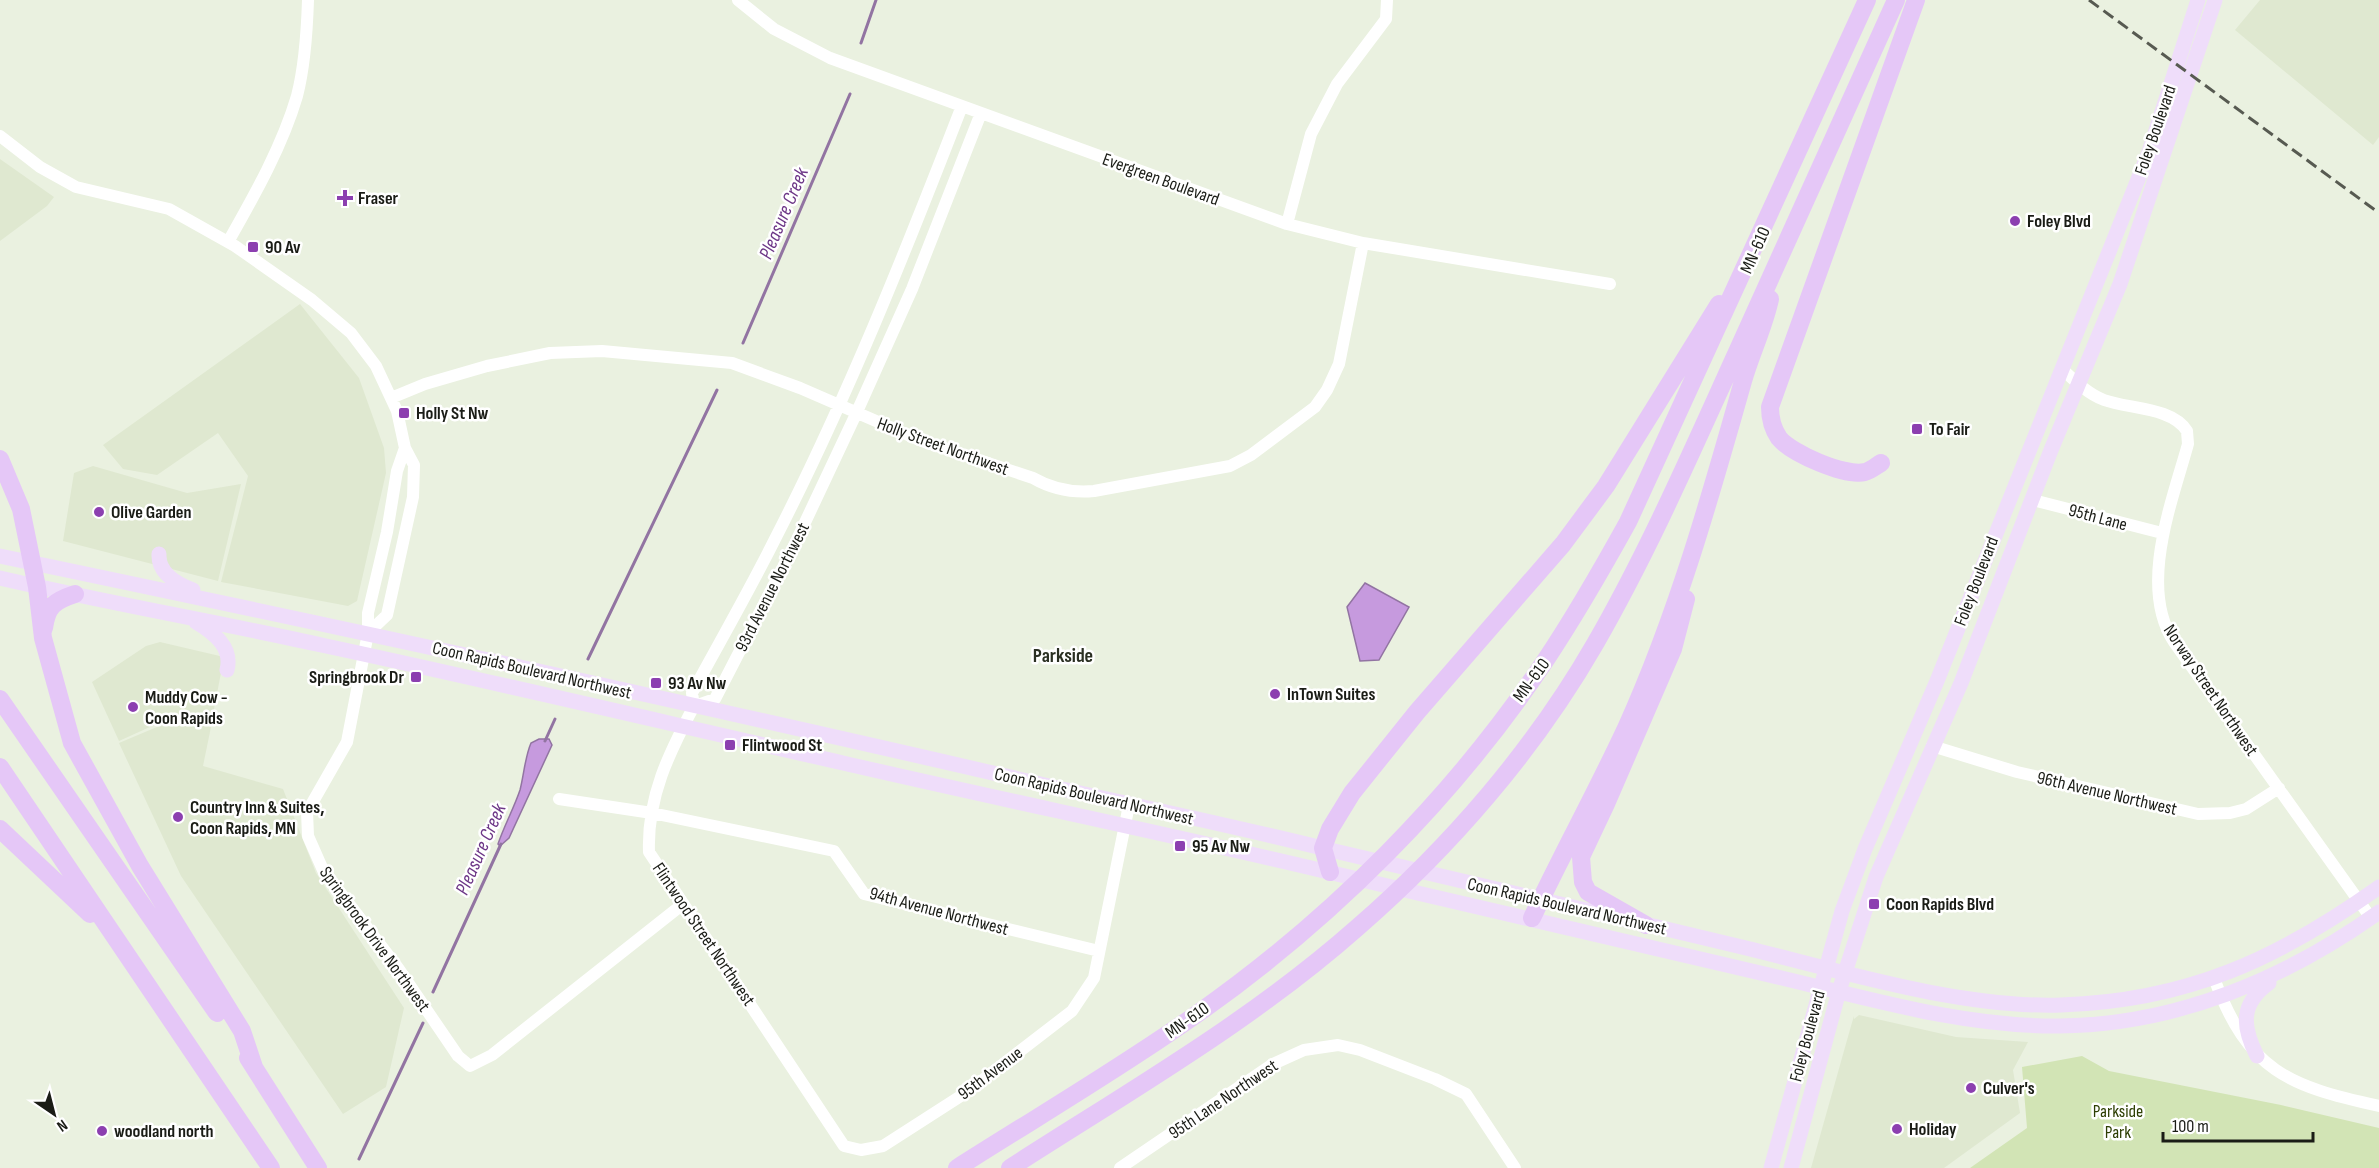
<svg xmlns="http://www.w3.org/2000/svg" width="2379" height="1168" viewBox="0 0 2379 1168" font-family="'Sofia Sans Condensed',sans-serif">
<rect width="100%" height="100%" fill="#eaf1e0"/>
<path fill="#dfe8d0" d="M2260,0H2379V137L2373,145L2235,30Z
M0,159L54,197L47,206L0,241Z
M300,304L359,378L384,448L386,473L357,601L348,606L221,582L248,476L218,433L157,475L123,469L103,445Z
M93,466L187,493L241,484L218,581L63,541L74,473Z
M160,642L224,657L211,725L181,718L163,721L119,741L92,682L146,646Z
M182,721L211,727L203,766L283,789L316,873L404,1008L386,1087L343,1114L181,876L119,743L164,724Z
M1859,1015L1956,1037L2028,1042L2013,1070L2020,1113L1944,1168H1811L1851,1026L1854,1016V1019Z"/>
<path fill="#d2e4b5" d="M2082,1056L2109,1071L2281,1105L2379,1128V1168H1970L2027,1128L2022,1067Z"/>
<path fill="#c69ade" stroke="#9274a2" stroke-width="1.5" d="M1365,583L1409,607L1379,660L1360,661L1347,607Z
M539,739H549L552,745L509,838L500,846L498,844C504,826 514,808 520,790C524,774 525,757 531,743Z"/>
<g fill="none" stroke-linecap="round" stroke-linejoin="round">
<path stroke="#9274a2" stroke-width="3" d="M861,43L876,0
M743,343L850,94
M588,659L717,390
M545,741L555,719
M433,992L501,844
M359,1159L423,1023"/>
<path stroke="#fff" stroke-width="12" d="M738,0L774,29L830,58L1287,224L1363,243L1610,284
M0,136L40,167L76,187L169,209L235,246L312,300L351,333L376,366L397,411L405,448L414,465L413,497L387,615L368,633
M1287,224L1311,134L1337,84L1386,19L1387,0
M228,242C254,196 282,147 297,96C305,65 307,32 308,0
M2062,369C2075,381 2088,394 2104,400C2129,409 2172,407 2187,431L2188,444C2172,502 2138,587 2174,642L2371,918
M391,398L425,384L487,366L550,353L602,351L732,363L800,388L922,441L1033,478C1052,489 1072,493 1094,491L1230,466L1251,455L1315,407L1327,390L1339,364L1363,243
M405,448L397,471L387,532L368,613V633L347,742L307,812L308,836L323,870L398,968L458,1056L470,1066L492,1055L683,904
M2033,500L2162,533
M694,706C669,753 647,797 649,852L844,1146L861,1150L883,1146L967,1092L1072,1011L1094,978L1129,805
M694,706L692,693C719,643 748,593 774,541C846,401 905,253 962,106
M695,706L715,699L793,548L856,414L912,289L981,113
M1932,746L2017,772L2198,814L2230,813L2246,809L2279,788
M559,799L652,813L834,851L864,894L1099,951
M2214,978C2248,1071 2288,1086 2379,1106
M1120,1168L1273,1064L1304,1050L1338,1045L1360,1050L1435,1079L1466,1094L1515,1168"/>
<path stroke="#efddfa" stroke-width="15" d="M159,554C158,573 177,584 193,590
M0,556C350,629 700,705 1049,786C1141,807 1234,826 1326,849C1465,883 1606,914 1746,948C1844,972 1960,1008 2061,1005C2187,1001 2278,959 2379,887
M0,578C108,603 218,622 326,646C499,683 671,724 843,763C1003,800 1164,833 1324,871C1472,906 1620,940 1769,975C1864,997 1960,1027 2059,1026C2176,1025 2285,979 2379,912
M196,622C213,632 233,647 227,670
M2257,1056C2242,1026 2240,1004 2269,983
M1771,1168L1842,911L1865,849L1937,681L2149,152L2198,0
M1791,1168L1839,991L1876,877L1961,683L2051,450L2120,284L2215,0"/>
<path stroke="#e5c7f7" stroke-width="18" d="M0,459L21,509L37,587L43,638L72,743L140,866L242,1031L254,1067
M1881,463C1876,466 1870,471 1865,472C1845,477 1791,453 1779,438C1772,428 1770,418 1770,407L1916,0
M44,628C47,606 54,601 75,594
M0,699L217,1013
M0,767L271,1168
M0,829L90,914
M1330,872L1323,848L1330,829L1352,793L1417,712L1563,544L1606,486L1719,304
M1532,918C1562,854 1597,791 1627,726C1677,615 1710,498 1743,381C1751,353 1764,327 1770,299
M1646,925L1588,892L1583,882L1581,857L1606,804L1673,649L1686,599
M248,1058L318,1168
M957,1168C1037,1117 1119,1069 1197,1014C1332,919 1453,798 1545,661C1575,616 1602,569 1628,522L1867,0
M1010,1168C1128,1092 1252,1021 1358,927C1450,847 1534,750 1595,644C1649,550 1692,451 1737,352C1790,235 1843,117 1896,0"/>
<path stroke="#575a51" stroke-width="3" stroke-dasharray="12 6" stroke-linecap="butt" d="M2089,0L2379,213"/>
</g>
<g fill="#8c3fb0" stroke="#fff" stroke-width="2">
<path d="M342 189h6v6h6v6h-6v6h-6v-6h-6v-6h6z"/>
<circle cx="2015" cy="221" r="6"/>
<rect x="247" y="241" width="12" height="12" rx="3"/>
<rect x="398" y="407" width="12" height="12" rx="3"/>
<rect x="1911" y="423" width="12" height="12" rx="3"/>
<circle cx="99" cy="512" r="6"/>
<rect x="410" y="671" width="12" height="12" rx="3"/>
<rect x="650" y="677" width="12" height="12" rx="3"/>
<circle cx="1275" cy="694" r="6"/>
<circle cx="133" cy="707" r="6"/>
<rect x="724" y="739" width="12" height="12" rx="3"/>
<circle cx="178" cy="817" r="6"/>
<rect x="1174" y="840" width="12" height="12" rx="3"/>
<rect x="1868" y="898" width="12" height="12" rx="3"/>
<circle cx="1971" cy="1088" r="6"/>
<circle cx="1897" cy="1129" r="6"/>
<circle cx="102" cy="1131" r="6"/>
</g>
<g text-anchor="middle" stroke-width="5" stroke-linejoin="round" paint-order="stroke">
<g font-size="18" fill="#1a1c16" stroke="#fff">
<text transform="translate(2155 130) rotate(-71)" y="6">Foley Boulevard</text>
<text transform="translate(1161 179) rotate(20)" y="6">Evergreen Boulevard</text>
<text transform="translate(1755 250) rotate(-66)" y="6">MN-610</text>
<text transform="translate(943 446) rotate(20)" y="6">Holly Street Northwest</text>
<text transform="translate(2098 517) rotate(15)" y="6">95th Lane</text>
<text transform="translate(1976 581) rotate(-69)" y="6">Foley Boulevard</text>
<text transform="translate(772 587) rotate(-63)" y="6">93rd Avenue Northwest</text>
<text transform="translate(532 670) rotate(13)" y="6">Coon Rapids Boulevard Northwest</text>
<text transform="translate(1531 680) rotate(-54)" y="6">MN-610</text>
<text transform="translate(2211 690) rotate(56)" y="6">Norway Street Northwest</text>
<text transform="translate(2107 793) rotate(13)" y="6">96th Avenue Northwest</text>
<text transform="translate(1094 796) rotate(13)" y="6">Coon Rapids Boulevard Northwest</text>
<text transform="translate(1567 906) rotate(13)" y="6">Coon Rapids Boulevard Northwest</text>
<text transform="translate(939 911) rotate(15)" y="6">94th Avenue Northwest</text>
<text transform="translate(704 934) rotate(56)" y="6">Flintwood Street Northwest</text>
<text transform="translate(375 939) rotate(54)" y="6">Springbrook Drive Northwest</text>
<text transform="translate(1187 1020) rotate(-35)" y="6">MN-610</text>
<text transform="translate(1807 1036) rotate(-75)" y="6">Foley Boulevard</text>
<text transform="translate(990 1073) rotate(-37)" y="6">95th Avenue</text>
<text transform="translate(1223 1099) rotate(-34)" y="6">95th Lane Northwest</text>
</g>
<g font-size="18" font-weight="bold" fill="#1a1c16" stroke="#fff" text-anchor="start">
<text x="358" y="204">Fraser</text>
<text x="2027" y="227">Foley Blvd</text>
<text x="265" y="253">90 Av</text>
<text x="416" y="419">Holly St Nw</text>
<text x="1929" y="435">To Fair</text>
<text x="111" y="518">Olive Garden</text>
<text x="404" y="683" text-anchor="end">Springbrook Dr</text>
<text x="668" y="689">93 Av Nw</text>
<text x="1287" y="700">InTown Suites</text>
<text x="145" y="703">Muddy Cow -<tspan x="145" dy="21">Coon Rapids</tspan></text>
<text x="742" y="751">Flintwood St</text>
<text x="190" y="813">Country Inn &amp; Suites,<tspan x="190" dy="21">Coon Rapids, MN</tspan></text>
<text x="1192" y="852">95 Av Nw</text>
<text x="1886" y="910">Coon Rapids Blvd</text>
<text x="1983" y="1094">Culver's</text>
<text x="1909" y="1135">Holiday</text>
<text x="114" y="1137">woodland north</text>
</g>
<g font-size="18" fill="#2e3f04" stroke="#fff">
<text x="2118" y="1117">Parkside<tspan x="2118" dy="21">Park</tspan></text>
</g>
<g font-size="20" font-style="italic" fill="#6d3787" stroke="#fff">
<text transform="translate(783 213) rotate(-67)" y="7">Pleasure Creek</text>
<text transform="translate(480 849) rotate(-66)" y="7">Pleasure Creek</text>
</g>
<g font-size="20" font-weight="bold" fill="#2b3023" stroke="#fff">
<text x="1063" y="662">Parkside</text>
</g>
</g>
<g transform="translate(54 1114) rotate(145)" stroke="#ffffff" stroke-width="4.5" paint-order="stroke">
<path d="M0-4.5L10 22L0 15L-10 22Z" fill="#1a1c16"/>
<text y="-9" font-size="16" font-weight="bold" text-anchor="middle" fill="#1a1c16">N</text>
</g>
<path d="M2163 1132v9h150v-9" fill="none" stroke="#1a1c16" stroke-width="3"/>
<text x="2172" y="1132" font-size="18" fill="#1a1c16" stroke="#ffffff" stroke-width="4.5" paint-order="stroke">100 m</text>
</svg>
